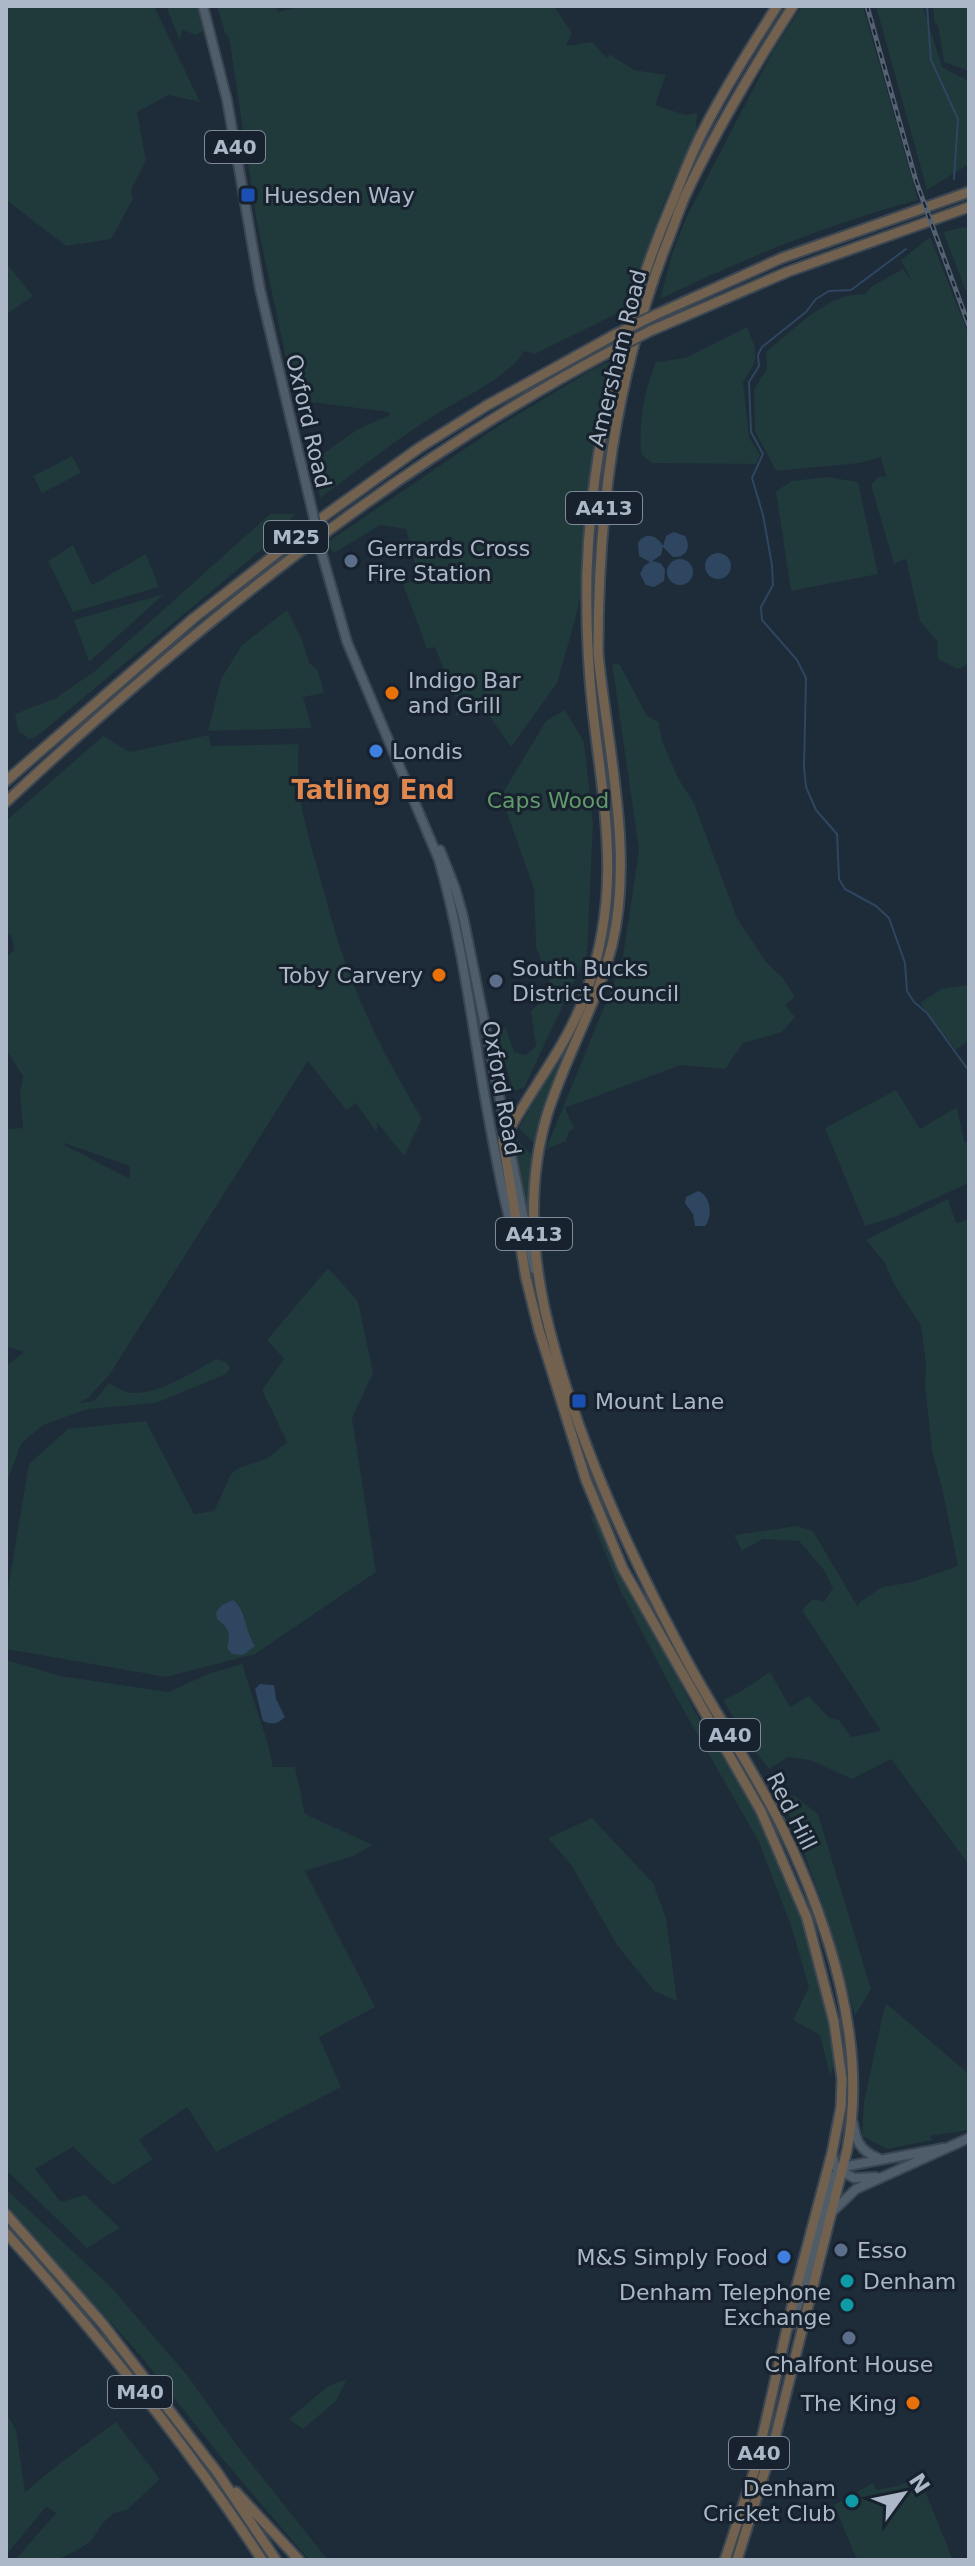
<svg xmlns="http://www.w3.org/2000/svg" width="975" height="2566" viewBox="0 0 975 2566" font-family="'DejaVu Sans',sans-serif">
<rect width="100%" height="100%" fill="#1e2b39"/>
<path fill="#20393a" fill-rule="evenodd" d="M6,6H154L200,102L169,95L137,112L146,160L131,190L133,199L111,239L66,246L6,200Z
M166,6H200L206,29L196,35L182,30L180,41Z
M217,6H275L278,12L303,6H554L572,33L566,46L592,42L607,58L610,54L634,70L666,75L655,105L685,115L697,113L696,132L663,205L628,308L535,354L524,351C510,376 466,396 440,412C399,437 360,469 320,498L313,461L358,429L390,415L388,412L295,400L257,223L229,37L225,33Z
M802,6H863L918,200C828,224 743,259 660,299L672,254L686,218L773,51Z
M876,6H923L942,67L969,81V164L927,190Z
M933,6H969V71L944,62L938,25L935,23Z
M969,226V299L943,232Z
M930,237L969,335V663L958,669L938,659L937,641L920,621L906,559L894,564L871,485L879,476L886,477L881,457L860,463L776,471L755,431L754,389L767,369L766,352C791,332 831,290 864,295L871,287L903,269L913,283L901,260Z
M6,263L33,296L6,315Z
M747,327C758,353 760,359 743,382L749,437L760,455L756,464L652,463L641,454C639,421 643,393 656,362L685,358Z
M615,359L583,584L574,624L557,683L511,747L485,710L455,716L458,705L435,647L427,649L403,584L419,579L406,529L380,525L334,553L326,543L497,427L593,369Z
M72,456L81,473L42,493L33,476Z
M827,477L858,482L878,574L791,591L776,492L791,481Z
M270,514H295L266,546L35,738L29,739L18,731L15,714L56,698L95,671Z
M73,545L92,585L146,554L159,587L73,612L48,561Z
M164,594L89,662L74,620Z
M287,610L302,640L309,662L318,671L324,693L303,697L312,728L208,731L221,679L242,645Z
M612,663L620,665L647,716L659,722L662,741L678,778L694,803L737,918L766,962L783,978L795,997L785,1005L795,1017L782,1032L743,1043L725,1069L681,1065L565,1108L574,1128L569,1132L566,1141L546,1149L622,963L639,850Z
M565,710L584,742L593,823L587,954L524,1088L513,1091L495,1027L506,1028L514,1052L526,1055L536,1046L531,1011L553,991L536,947L534,889L501,796L546,721Z
M209,735L211,746L299,744C295,793 305,824 318,870C329,909 339,950 355,988C373,1033 397,1077 422,1119L404,1156L377,1122V1133L356,1103L346,1110L308,1061L110,1374L88,1398L78,1403L94,1401L109,1383C116,1387 125,1393 133,1393C163,1393 191,1372 217,1359L226,1362L230,1368L226,1374L156,1403L88,1409L43,1425L21,1444L9,1476L6,1492V1366L24,1352L6,1346V1129L23,1128L20,1094L23,1076L6,1050V958L14,950L11,934L6,935V821L103,736L130,752ZM64,1143L130,1166V1179L63,1144Z
M969,985V1040L956,1050L920,1003L941,989Z
M579,1030L536,1146L519,1128L575,1031Z
M896,1090L920,1129L957,1107L964,1142H969V1183L892,1218L865,1226L825,1128Z
M515,1138L534,1157L528,1224L512,1141Z
M948,1199L956,1223L969,1220V1860L966,1861L891,1759L852,1779L810,1760L788,1757L769,1769L744,1736L723,1700L738,1693L770,1672L790,1707L809,1696L829,1718L839,1720L851,1737L881,1731L802,1610L813,1599L824,1602L833,1588L824,1570L799,1541L763,1539L742,1551L734,1535L797,1526L813,1531L858,1607L860,1602L882,1587L912,1582L958,1566L942,1488L932,1451L925,1385L926,1363L921,1326L894,1284L885,1263L866,1240Z
M328,1268L358,1301L373,1373L352,1418L376,1572L255,1654L166,1677L6,1649V1600L29,1464L68,1429L146,1421L194,1514L214,1511L231,1474L239,1468L268,1458L287,1442L262,1390L284,1359L267,1340Z
M590,1515L598,1519L695,1712L745,1794L776,1854L808,1938L825,2007L836,2059L830,2076L820,2035L793,2020L809,1987L791,1926L759,1842L676,1697L620,1590Z
M6,1660L61,1676L168,1692L208,1674L242,1664L268,1744L273,1767H295L305,1814L373,1845L353,1856L305,1871L375,2007L319,2037L341,2087L216,2152L187,2107L139,2140L153,2159L113,2185L73,2147L35,2169L61,2202L85,2195L120,2228L87,2248L6,2170Z
M795,1796L818,1814L871,1989L855,2016C835,1941 813,1869 782,1798Z
M592,1818L653,1883L666,1918L677,2001L654,1991L617,1945L572,1866L548,1838Z
M887,2004L969,2074V2130L929,2136L933,2140L887,2149L862,2136L864,2102L884,2009Z
M6,2189L109,2285L188,2376L238,2447L328,2560H309L221,2457L140,2355L26,2229L6,2204Z
M347,2379L336,2401L303,2429L289,2419L327,2387Z
M6,2413L16,2430L25,2492L60,2463L116,2422L160,2479L127,2510L114,2513L104,2522L91,2541L79,2549L57,2560H15L56,2513L46,2507L6,2555Z
M919,2476L953,2560H857L834,2505L873,2483L876,2490L898,2486Z"/>
<path fill="#2e4660" d="M674,532L685,536C692,547 686,558 673,557L663,547L661,555L652,561L660,563L665,569L664,581L654,587L646,585L640,574L644,566L650,562L639,556L638,543C645,531 657,535 663,546L666,536Z
M705 566a13 13 0 1 1 26 0a13 13 0 1 1-26 0Z
M667 572a13 13 0 1 1 26 0a13 13 0 1 1-26 0Z
M698,1191C711,1195 713,1217 705,1226H695L693,1214L685,1203L686,1197Z
M233,1600C246,1609 245,1632 255,1646L243,1655L232,1654L227,1648C231,1634 229,1628 217,1619L216,1612L222,1605Z
M260,1684L274,1685L276,1699L285,1717C278,1724 272,1725 263,1721L255,1689Z"/>
<g fill="none" stroke-linecap="round" stroke-linejoin="round">
<path stroke="#2e4660" stroke-width="2" d="M927,6L931,60L958,119L954,179
M906,249L851,290L829,291L816,299L806,312L762,347L758,355L759,366L749,382L751,432L763,454L752,478L763,515L772,565L773,585L761,607L762,620L797,660L806,678L804,767L806,787L816,810L837,834L839,879L845,889L876,906L889,918L905,963L907,991L914,1002L927,1013L969,1071"/>
<g stroke="#3b4653" stroke-width="12">
<path id="major" d="M203,6L227,100L260,289L313,514
M320,547L347,642L439,860C465,950 474,1044 492,1136C499,1172 505,1209 517,1243
M440,850L455,888L463,916L534,1269
M853,2123C856,2141 860,2151 878,2158
M832,2153L836,2168L854,2178L876,2177
M832,2212L856,2189L969,2138
M791,2325L803,2291L832,2177L848,2166L944,2148"/>
</g>
<g stroke="#3c4754" stroke-width="13">
<path id="highway" d="M655,315L782,258L969,192
M650,331L787,272L969,207
M6,781L194,618L327,514L419,448L486,406L616,334
M6,802C190,630 388,469 611,351
M6,2214L102,2323L217,2472L276,2560
M6,2233C99,2336 187,2444 262,2560
M236,2492L299,2560
M725,2560L755,2469L796,2289L832,2153L841,2107L842,2079L834,2022L807,1918L761,1811L623,1569L586,1480L539,1330L526,1278L503,1141C529,1091 567,1047 586,993C622,893 605,814 593,712C588,667 586,619 587,573C591,444 624,316 674,198C683,176 692,152 703,131C725,88 751,47 777,6
M737,2560L774,2442L847,2150C868,2044 829,1924 783,1829C756,1774 722,1724 692,1670C631,1558 574,1436 545,1311C531,1247 528,1179 547,1115C565,1057 597,1004 612,945C634,853 607,746 598,653C598,513 614,385 663,253C671,234 677,215 685,196C716,130 753,68 793,6"/>
</g>
<use href="#major" stroke="#4f5c6a" stroke-width="8"/>
<use href="#highway" stroke="#71614e" stroke-width="9"/>
<g stroke="#536171" stroke-width="5">
<path id="rail" d="M867,6L916,181L969,326"/>
</g>
<use href="#rail" stroke="#17222e" stroke-width="2" stroke-dasharray="6" stroke-linecap="butt"/>
<g stroke="#3b4653" stroke-width="12" stroke-linecap="butt">
<path id="major-bridge" d="M313,514L320,547"/>
</g>
<g stroke="#3c4754" stroke-width="13" stroke-linecap="butt">
<path id="highway-bridge" d="M616,334L655,315
M611,351L650,331"/>
</g>
<use href="#major-bridge" stroke="#4f5c6a" stroke-width="8"/>
<use href="#highway-bridge" stroke="#71614e" stroke-width="9"/>
</g>
<g fill="#1a4fb4" stroke="#17222e" stroke-width="3">
<rect x="240" y="187" width="16" height="16" rx="4"/>
<rect x="571" y="1393" width="16" height="16" rx="4"/>
</g>
<g fill="#5c6f8a" stroke="#17222e" stroke-width="3">
<circle cx="351" cy="561" r="8"/>
<circle cx="496" cy="981" r="8"/>
<circle cx="841" cy="2250" r="8"/>
<circle cx="849" cy="2338" r="8"/>
</g>
<g fill="#e8710a" stroke="#17222e" stroke-width="3">
<circle cx="392" cy="693" r="8"/>
<circle cx="439" cy="975" r="8"/>
<circle cx="913" cy="2403" r="8"/>
</g>
<g fill="#3f7fe0" stroke="#17222e" stroke-width="3">
<circle cx="376" cy="751" r="8"/>
<circle cx="784" cy="2257" r="8"/>
</g>
<g fill="#0f9aa8" stroke="#17222e" stroke-width="3">
<circle cx="847" cy="2281" r="8"/>
<circle cx="847" cy="2305" r="8"/>
<circle cx="852" cy="2501" r="8"/>
</g>
<g text-anchor="middle" stroke-width="6" stroke-linejoin="round" paint-order="stroke">
<g fill="#17222e" stroke="#7f8a99" stroke-width="2">
<rect x="205" y="131" width="60" height="32" rx="6"/>
<rect x="566" y="492" width="76" height="32" rx="6"/>
<rect x="264" y="521" width="64" height="32" rx="6"/>
<rect x="496" y="1218" width="76" height="32" rx="6"/>
<rect x="700" y="1719" width="60" height="32" rx="6"/>
<rect x="108" y="2376" width="64" height="32" rx="6"/>
<rect x="729" y="2437" width="60" height="32" rx="6"/>
</g>
<g font-size="20" font-weight="bold" fill="#acb7c7">
<text x="235" y="154">A40</text>
<text x="604" y="515">A413</text>
<text x="296" y="544">M25</text>
<text x="534" y="1241">A413</text>
<text x="730" y="1742">A40</text>
<text x="140" y="2399">M40</text>
<text x="759" y="2460">A40</text>
</g>
<g font-size="22" fill="#acb7c7" stroke="#17222e" text-anchor="start">
<text x="264" y="203">Huesden Way</text>
<text x="367" y="556">Gerrards Cross<tspan x="367" dy="25">Fire Station</tspan></text>
<text x="408" y="688">Indigo Bar<tspan x="408" dy="25">and Grill</tspan></text>
<text x="392" y="759">Londis</text>
<text x="512" y="976">South Bucks<tspan x="512" dy="25">District Council</tspan></text>
<text x="423" y="983" text-anchor="end">Toby Carvery</text>
<text x="595" y="1409">Mount Lane</text>
<text x="857" y="2258">Esso</text>
<text x="768" y="2265" text-anchor="end">M&amp;S Simply Food</text>
<text x="863" y="2289">Denham</text>
<text x="831" y="2300" text-anchor="end">Denham Telephone<tspan x="831" dy="25">Exchange</tspan></text>
<text x="849" y="2372" text-anchor="middle">Chalfont House</text>
<text x="897" y="2411" text-anchor="end">The King</text>
<text x="836" y="2496" text-anchor="end">Denham<tspan x="836" dy="25">Cricket Club</tspan></text>
</g>
<g font-size="22" fill="#acb7c7" stroke="#17222e">
<text transform="translate(617 358) rotate(-76)" y="8">Amersham Road</text>
<text transform="translate(309 421) rotate(77)" y="8">Oxford Road</text>
<text transform="translate(502 1088) rotate(80)" y="8">Oxford Road</text>
<text transform="translate(792 1811) rotate(63)" y="8">Red Hill</text>
</g>
<g font-size="22" fill="#61996b" stroke="#17222e">
<text x="548" y="808">Caps Wood</text>
</g>
<g font-size="26" font-weight="bold" fill="#de874f" stroke="#17222e">
<text x="373" y="799">Tatling End</text>
</g>
</g>
<rect width="975" height="2566" fill="none" stroke="#acb7c7" stroke-width="16"/>
<g transform="translate(903 2494) rotate(57)" stroke="#17222e" stroke-width="6" paint-order="stroke">
<path d="M0-6L14 30L0 20L-14 30Z" fill="#acb7c7"/>
<text y="-12" font-size="22" font-weight="bold" text-anchor="middle" fill="#acb7c7">N</text>
</g>
</svg>
